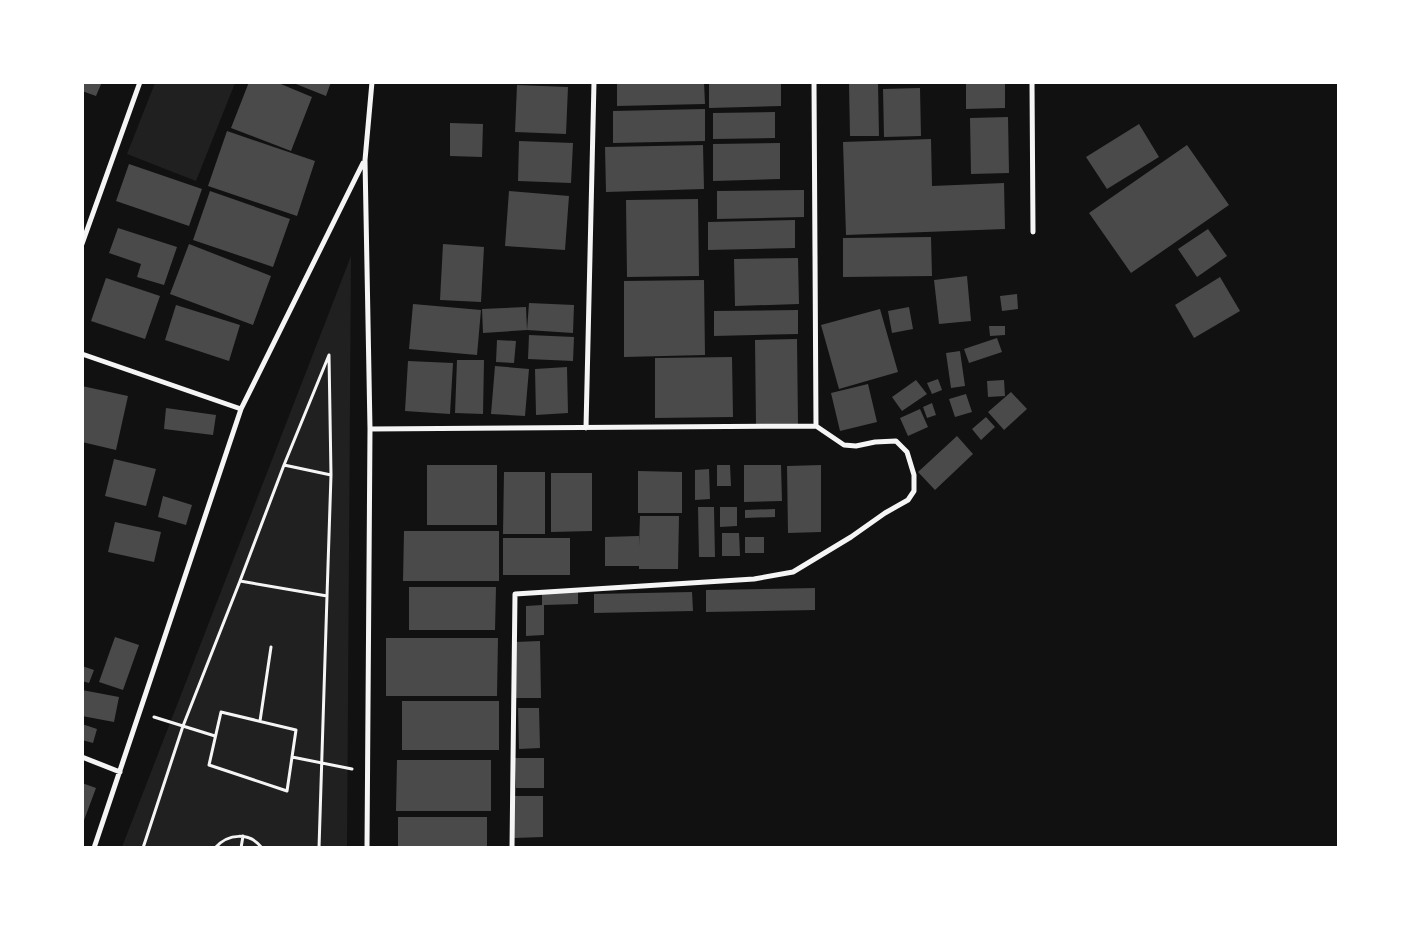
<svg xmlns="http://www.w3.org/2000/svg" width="1421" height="930" viewBox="0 0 1421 930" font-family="'Sofia Sans Condensed',sans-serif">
<rect width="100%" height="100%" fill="#111"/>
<path fill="#202020" d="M155,83H235L196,181L127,154Z
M351,256L347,847H122Z"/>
<path fill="#4a4a4a" d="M82,82H102L96,96L82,91Z
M249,82H276L312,97L291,151L231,128Z
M291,82H331L326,96Z
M617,82H704L705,104L617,106Z
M709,82H781V106L709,108Z
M966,82H1005V108L966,109Z
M878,83L879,136H850L849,84Z
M517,85L568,87L566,134L515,132Z
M920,88L921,136L884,137L883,89Z
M705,109V141L613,143V111Z
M775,112V138L713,139V113Z
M1008,117L1009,173L971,174L970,118Z
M450,123L483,124L482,157L450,156Z
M1139,124L1159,157L1107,189L1086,157Z
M227,131L315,161L297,216L208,186Z
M931,139L932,186L1004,183L1005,229L846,235L843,142Z
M519,141L573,143L571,183L518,181Z
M780,143V179L713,181V144Z
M703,145L704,189L606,192L605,147Z
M1187,145L1229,205L1131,273L1089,213Z
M129,164L202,189L189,226L116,201Z
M804,190V217L717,219V191Z
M210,191L290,219L273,267L193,240Z
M509,191L569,196L565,250L505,246Z
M698,199L699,276L627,277L626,200Z
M795,220V248L708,250V222Z
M118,228L177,247L164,285L137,277L141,264L109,253Z
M1208,229L1227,256L1197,277L1178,249Z
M931,237L932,276L843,277V238Z
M189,244L271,276L253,325L170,294Z
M443,244L484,247L481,302L440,300Z
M798,258L799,304L735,306L734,259Z
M967,276L971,321L939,324L934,280Z
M1220,277L1240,311L1194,338L1175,305Z
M106,278L160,296L145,339L91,321Z
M704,280L705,355L624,357V281Z
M1017,294L1018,309L1002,311L1000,296Z
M529,303L574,305L573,333L527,330L483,333L482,309L526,307L527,330Z
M413,304L481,310L477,355L409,349Z
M176,305L240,325L229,361L165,340Z
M909,307L913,329L892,333L888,311Z
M880,309L898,372L839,389L821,325Z
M798,310V334L714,336V311Z
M989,326H1005V335L990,336Z
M529,335L574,337L573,361L528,359Z
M997,338L1002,352L969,363L964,349Z
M797,339L798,424H756L755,340Z
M497,340L516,341L514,363L496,362Z
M960,351L965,386L951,388L946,353Z
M732,357L733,417L655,418V358Z
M457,360H484L483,414L455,413Z
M408,361L453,363L450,414L405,411Z
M495,366L529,369L525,416L491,414Z
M567,367L568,413L536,415L535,369Z
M938,379L942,390L932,394L927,383Z
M916,380L927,394L902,411L892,397Z
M1004,380L1005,396L988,397L987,381Z
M868,384L877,422L840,431L831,393Z
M82,386L128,396L116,450L82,442Z
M1011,392L1027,409L1004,430L988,412Z
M966,394L972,412L955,417L949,399Z
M932,403L936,415L927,418L923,407Z
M166,408L216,415L213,435L164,429Z
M920,409L928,427L908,436L900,418Z
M986,417L995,427L981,440L972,429Z
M957,436L973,454L935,490L918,472Z
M114,459L156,469L146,506L105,496Z
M427,465H497V525H427Z
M717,465H730L731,486H717Z
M744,465H781L782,501L744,502Z
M821,465V532L788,533L787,466Z
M709,469L710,499L695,500V470Z
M638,471L682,472V513H638Z
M504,472H545V534H503Z
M551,473H592V531L551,532Z
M163,496L192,505L186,525L158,517Z
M698,507H714L715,557H699Z
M720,507H737V526L720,527Z
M775,509V517L745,518V510Z
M640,516H679L678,569H639V566H605V537L639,536V546Z
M115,522L161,532L154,562L108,552Z
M404,531H499V581H403Z
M722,533H739L740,556H722Z
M745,537H764V553H745Z
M503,538H570V575H503Z
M409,587H496L495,630H409Z
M815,588V610L706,612V590Z
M542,592H578V604L544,605V635L526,636V606L542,605Z
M692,592L693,611L594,613V594Z
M115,637L139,645L123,690L99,682Z
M386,638H498L497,696H386Z
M540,641L541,698H515V642Z
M82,666L94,670L89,683L82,681Z
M82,690L119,697L114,722L82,716Z
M402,701H499V750H402Z
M518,708H539L540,748L519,749Z
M82,724L97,729L93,743L82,740Z
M515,758H544V788H516Z
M397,760H491V811H396Z
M82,783L96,788L83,823H82Z
M513,796H543V837L514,838Z
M398,817H487V848H398Z"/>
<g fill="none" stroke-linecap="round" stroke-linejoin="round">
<path stroke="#f5f5f5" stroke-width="3" d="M284,465L329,355L331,475
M240,581L284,465L331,475L327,596
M221,712L296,730L287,791L209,765Z
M154,717L215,736
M260,721L271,647
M292,757L352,769
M143,848L183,726L240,581L327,596L319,848
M215,848C228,833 250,832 262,848
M241,848L243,836"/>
<path stroke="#f5f5f5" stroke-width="5" d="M814,82L816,426
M1032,82L1033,232
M82,244L140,82
M82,354L241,409
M586,428L594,82
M370,429L816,426L844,445L856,446L875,442L896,441L907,452L914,475V491L908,500L885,513L851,537L793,572L754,579L515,594L512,848
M82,757L120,772
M94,848L241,409L363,163
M367,848L370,429L365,160L372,82"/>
</g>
<rect width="1421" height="930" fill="none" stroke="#ffffff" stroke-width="168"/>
</svg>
